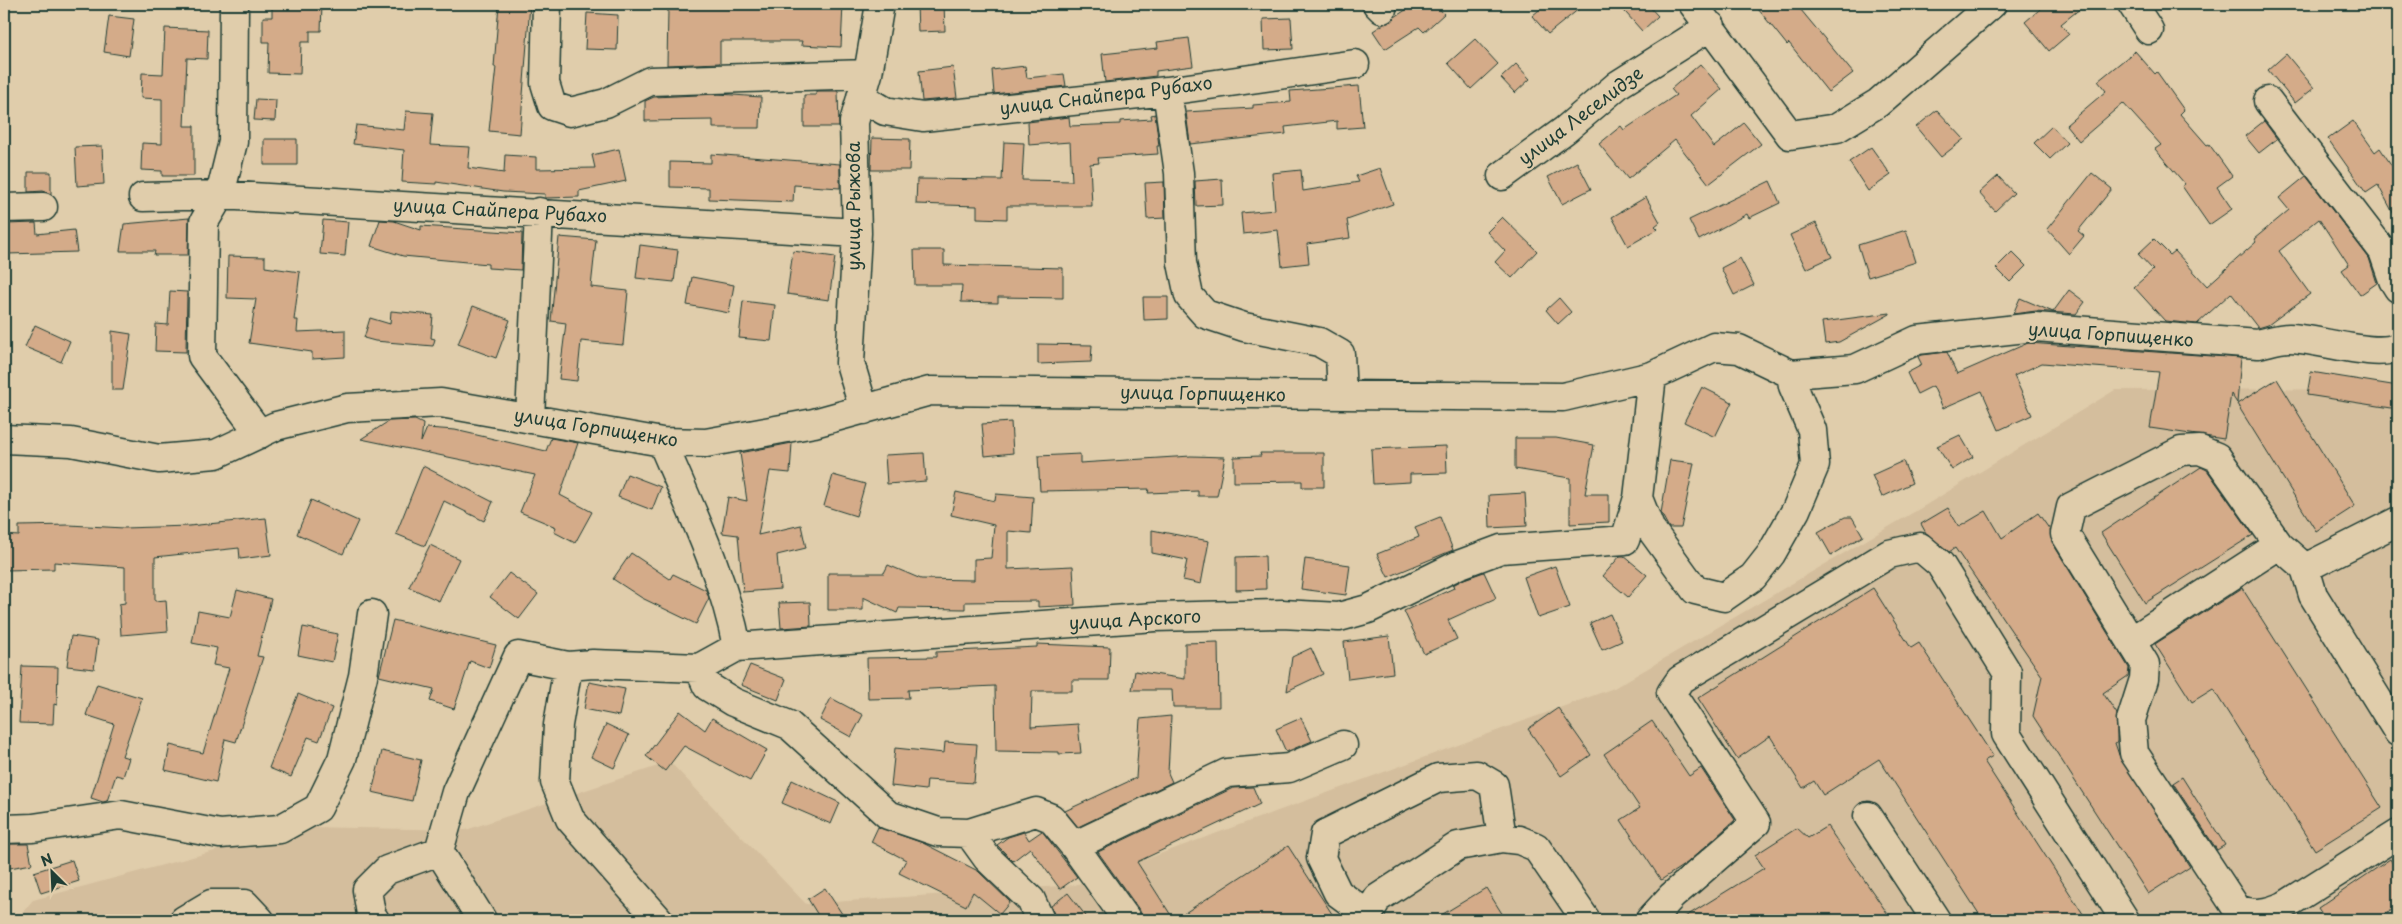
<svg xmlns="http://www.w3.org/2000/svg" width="2402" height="924" viewBox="0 0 2402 924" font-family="'Playpen Sans',sans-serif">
<rect width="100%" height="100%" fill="#e0cdab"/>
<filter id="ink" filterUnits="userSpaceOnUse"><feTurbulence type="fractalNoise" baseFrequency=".02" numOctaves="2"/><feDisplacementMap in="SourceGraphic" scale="10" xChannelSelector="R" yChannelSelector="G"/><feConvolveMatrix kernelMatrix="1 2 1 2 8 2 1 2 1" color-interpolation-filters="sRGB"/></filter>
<g filter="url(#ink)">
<path fill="#d4be9d" d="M2398,389V897L2363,920H16L33,900L304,827L466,830L670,762L806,904L1075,885L1614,688L1921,508L2115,390Z"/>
<path fill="#d4ab89" stroke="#1f3d34" d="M272,4H322L321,31H310V42H301L300,74L268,73L269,42H263V17H272Z
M499,4H530L520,134L489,131L496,67H494Z
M688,4H843L841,47L801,45L802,41H720V63L667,65L668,10H688Z
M917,4H944L945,31L918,32Z
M1415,4H1435L1444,14L1424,32L1419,27L1385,49L1373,31Z
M1546,4H1585L1548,34L1532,16Z
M1618,4H1647L1658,16L1642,31Z
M1754,4H1796L1853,73L1828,92L1789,43L1787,45Z
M2046,4H2086L2061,24L2069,34L2049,51L2025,22Z
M587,13L618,15L617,50L585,49Z
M109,16L134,19L129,56L104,52Z
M1291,18L1293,49L1264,50L1263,19Z
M165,28L208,30L207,59L187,58L184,126H194V176H162V171L141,170L142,143L162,144V99L141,98L142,73L163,74Z
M1189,38L1193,66L1156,71V76L1105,82L1102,54L1158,48L1157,42Z
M1475,39L1498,64L1471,89L1448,63Z
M2135,51L2155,74L2157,72L2184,110L2180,114L2207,145L2209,144L2232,176L2217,187L2232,209L2209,225L2182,186L2185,184L2155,149L2161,145L2123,103L2079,141L2066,125L2106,91L2098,81Z
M2286,54L2314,88L2295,103L2268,70Z
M1516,64L1530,79L1515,93L1501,78Z
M1700,64L1722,89L1691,116L1714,147L1744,123L1761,144L1709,184L1675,140L1628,179L1599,144L1621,126L1624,130L1676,95L1671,89Z
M1025,66L1027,78L1064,74L1066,86L994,94L992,70Z
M953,67L957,98L922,101L919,71Z
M1359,86L1363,127L1337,129V121L1285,127L1286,134L1190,144L1186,112L1253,108V105L1291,102L1290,91Z
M816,91H838L839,127H804V95H816Z
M719,94L761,97L760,128H713V120L645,121V101L654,97Z
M256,99L276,100L275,121L254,120Z
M1937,110L1964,139L1941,157L1916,127Z
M406,111L433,113L430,145L470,147L468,168L504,173L505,155L536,157V169L595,168L592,155L619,149L626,181L579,191V197L545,198V194L503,192L436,182V184L402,182L404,150L353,144L356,125L404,130Z
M1155,114L1159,146H1157L1158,154L1098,158L1099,163L1090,164L1092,206H1007V219L977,218V206L916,204L917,179L1002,180L1004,142L1024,143L1022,180L1072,181L1070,142L1029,145L1028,122L1069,117L1070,126L1120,124V121L1152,119L1151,115Z
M2264,121L2277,139L2259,153L2245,136Z
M2353,121L2375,152L2380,148L2398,175V222L2378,185L2366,193L2328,139Z
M2052,126L2067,143L2050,159L2034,143Z
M872,138L910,139L909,170H871Z
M264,139H297V165H264Z
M102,146L104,184L77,186L75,147Z
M1871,147L1891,175L1868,191L1849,162Z
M711,154L840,164V188L794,185L793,202L709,199V188L670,187V162L711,163Z
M1577,162L1591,189L1562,204L1548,177Z
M1380,168L1393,204L1347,220L1350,238L1307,244L1309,263L1282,266L1278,230L1243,234L1241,213L1275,210L1272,173L1301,170L1303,191L1359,182L1356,176Z
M28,172H51V194L43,191L28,192Z
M2092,173L2112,189L2078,231L2084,236L2069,254L2047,229Z
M1998,176L2014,193L1995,211L1979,193Z
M2306,176L2369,258L2377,283L2360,295L2342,270L2349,265L2319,219L2279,251L2310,294L2268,325L2258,328L2231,293L2197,324L2165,321L2134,287L2153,270L2138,254L2154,239L2170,255L2175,251L2207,286L2256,242L2254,239L2289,210L2279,198Z
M1222,179L1223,205L1196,206L1195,181Z
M1770,181L1780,203L1749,218L1747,214L1699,240L1689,220Z
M1164,182L1165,218L1147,219L1145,183Z
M1646,197L1660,222L1655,226L1658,229L1628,246L1612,217Z
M1502,217L1537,251L1512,278L1495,262L1505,251L1487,232Z
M189,218L188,255H154L155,251H120L124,224Z
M323,220L348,222L345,256L320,254Z
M380,220L394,221L421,230V226L522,233L521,270L488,268V264L403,256L371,246Z
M36,223L37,234L74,230L77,252L7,254L6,224Z
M1816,223L1832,257L1806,269L1790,235Z
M1906,230L1916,262L1868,277L1858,245Z
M559,237L596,240L591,287L628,291L623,345L581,341L577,381L559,379L566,323L551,321Z
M640,245L678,250L674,282L636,278Z
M914,250H944V265L1063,268V298L998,297V303L961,302L962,285H915Z
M793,251L835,257L829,300L787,294Z
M2012,252L2026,266L2010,282L1996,268Z
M228,256L265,257V267L300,272L294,320H298L297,332L345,330V357L312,359V352L249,343L256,299L227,298Z
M1740,258L1754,285L1734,295L1721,268Z
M692,277L734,285L729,313L687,305Z
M2069,290L2085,302L2076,314L2036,311L2013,314L2020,298L2053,312Z
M170,291L187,292L186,352L155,351L156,324L168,325Z
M1143,297H1168V319L1144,320Z
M1559,298L1571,312L1558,324L1546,310Z
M743,301L775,305L771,341L739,338Z
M473,306L510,320L496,358L458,344Z
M391,311L433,315L431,338L435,339L433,346L375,341L364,338L370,318L390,324Z
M1890,313V314L1839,342L1825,344L1822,322Z
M35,325L70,341L61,362L25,347Z
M112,331L131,334L123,390H112Z
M2028,343L2241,358L2237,403L2231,394L2224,439L2150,428L2159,372L2042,363L2014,376L2032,415L1999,430L1982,391L1943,408L1933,386L1917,394L1907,373L1922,365L1918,357L1922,355L1947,352L1957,374Z
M1038,344L1092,345L1091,362L1038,364Z
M2311,372L2398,386V409L2307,395Z
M2277,379L2355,506L2316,531L2237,404Z
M1702,387L1732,402L1715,437L1684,422Z
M415,420L423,424L421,442L427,428L455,430L546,451L551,438L578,443L560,495L592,512L575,543L554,532L556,527L520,512L535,475L361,439L389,421Z
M1011,422L1013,453L985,456L982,424Z
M1960,435L1973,457L1952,470L1937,446Z
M1515,438H1556L1594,445L1585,494H1609V522L1570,524V478L1515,469Z
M792,443L790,473L770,471L758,535L801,525L806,548L777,555L780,589L743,592L738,535L722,533L728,497L747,501L740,453Z
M1446,446L1447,473L1410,474V482L1373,484L1371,449Z
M924,453L926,481L887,484L885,455Z
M1260,453H1324V487H1302V481L1234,482V457L1261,456Z
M1080,454V463L1191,456L1225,457L1217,496H1198V491L1148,493L1149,489L1040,491L1038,456Z
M1670,460L1694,463L1681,528H1669L1661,513Z
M1903,461L1912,483L1882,497L1872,475Z
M423,466L493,502L484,521L444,501L425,546L396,534Z
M2201,467L2207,470L2253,535L2145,603L2101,533Z
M627,474L661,487L652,510L618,497Z
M833,475L865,484L856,516L824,506Z
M956,492L995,501L996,494L1033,497L1031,533L1008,531V569L1073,566L1075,605L1038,607V601L965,602V609L899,608L897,613L863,597V610H828V573H884L888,565L921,579L974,580V559L991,558L994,525L951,515Z
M1525,493L1527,526L1490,528L1489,495Z
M311,500L358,521L343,554L297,534Z
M1948,508L1959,527L1986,511L2002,538L2038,513L2050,530L2052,542L2129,668L2128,676L2103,693L2117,714V742L2115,743L2119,755L2190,867L2148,894L2033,716L2042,676L1955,548L1949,552L1926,533L1921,524Z
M1440,517L1453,550L1388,577L1377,554L1419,537L1415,527Z
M1845,517H1852L1863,536L1831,555L1818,532Z
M266,518L271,555L240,559L239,548L155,557V601L166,600L168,631L121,635L119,604L125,603V567L54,562V569L4,570V535L19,536V526L69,525L124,528L189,526Z
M1152,530L1209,541L1201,584L1183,580L1187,560L1152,553Z
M430,545L459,559L439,601L409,587Z
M631,553L670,579L673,574L706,590L709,598L696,624L642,598L613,579Z
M1265,556L1266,589L1236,590V557Z
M1620,556H1624L1647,575L1628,597L1603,576Z
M1305,559L1350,565L1346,595L1301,589Z
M1555,566L1570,607L1538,618L1524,577Z
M1484,572L1496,598L1448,620L1457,639L1424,654L1404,611L1454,588L1453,585L1464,579Z
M509,573L538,594L519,619L490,597Z
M1873,588L1911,648L1919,643L1993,756L1984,761L2087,920H1983L1879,759L1823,795L1814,781L1803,788L1770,736L1737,759L1698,698Z
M2242,588L2382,808L2315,850L2213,689L2192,702L2155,644Z
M237,590L271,599L257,656L263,657L236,742L225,739L216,782L165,770L170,745L203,753L229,668L213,665L217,648L192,643L198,611L230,617Z
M810,602L811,626L781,628L779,603Z
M1610,614L1622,641L1602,650L1590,623Z
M393,620L496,645L489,668L470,661L454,709L430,701L434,689L379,676Z
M303,627L338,634L332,662L298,655Z
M71,636L98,640L94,669L67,666Z
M1389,636L1393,673L1348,679L1344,642Z
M1218,642L1219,707H1173L1172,690H1132L1135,671L1185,679V643Z
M1037,644L1110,647L1109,680H1072V691H1032L1031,727L1078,724L1081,753L1059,754V752L996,751L995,686L908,690L909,698L868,699L867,658L936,657V652L1037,647Z
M1311,648L1323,674L1287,691L1292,657Z
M750,665L786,679L778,700L741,685Z
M22,666L58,667L57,705L54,704L53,724L19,723Z
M589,682L625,689L619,716L584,709Z
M97,684L142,698L122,756L129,758L123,777L116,775L107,801L103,802L91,798L114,724L86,715Z
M298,694L332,708L319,741L308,737L291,777L269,768Z
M831,698L863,715L851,737L820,720Z
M1558,708L1591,755L1561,776L1528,729Z
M680,711L705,730L712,718L767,750L750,781L684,746L665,771L646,756Z
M1171,716L1168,773L1172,782L1078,827L1065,811L1136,778L1140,719Z
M1301,718L1312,741L1286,752L1276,729Z
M1652,721L1689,776L1701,768L1735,820L1687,863L1661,880L1621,820L1640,808L1604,754Z
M606,724L629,735L614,768L591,757Z
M945,742L977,744L974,783L927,780L926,790L891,786L895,748L944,753Z
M382,751L421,760L412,801L372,792Z
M2182,777L2225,845L2217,850L2173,783Z
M792,780L840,803L831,824L782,803Z
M1253,787L1260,804L1137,862L1174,920L1288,846L1336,920H1142L1140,911L1098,852L1233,788Z
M1827,826L1892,920H1680L1764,868L1755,855L1797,828L1808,838Z
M878,827L923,843L978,871L1010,902L1000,914L973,892L966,906L899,873L906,860L871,842Z
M1042,831L1077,877L1060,889L1030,848L1013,861L997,845L1008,837L1024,832L1029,840Z
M4,844H28L32,864L4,869Z
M2390,859L2398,872V906L2377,920H2326L2318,908Z
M72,860L79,881L41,893L34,872Z
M825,888L846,920H821L808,899Z
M1486,888L1506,920H1433Z
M1068,893L1089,920H1057L1055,917L1051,906Z"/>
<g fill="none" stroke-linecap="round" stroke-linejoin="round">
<g stroke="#1f3d34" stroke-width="31">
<path id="minor" d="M234,4L233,142L220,195L204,222L202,356L260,434
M547,4L545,83L552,106L570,112L606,103L650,81L868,74
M1377,4L1382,9
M1693,4L1790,135L1837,128L1878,103L1992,4
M2132,4L2149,30
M1167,91L1179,173L1182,263L1189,296L1205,314L1244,327L1319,342L1340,354L1342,395
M861,97L885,111L923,117L1167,91L1355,64
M2268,101L2383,251L2393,280L2398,288
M1502,176L1565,130L1619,84L1711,26
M143,197L220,195L857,233
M4,208L43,207
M1652,376L1638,498L1650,528L1695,590L1724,597L1753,577L1771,554L1796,510L1815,465L1812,430L1793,386L1791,374
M864,410L850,363L857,233L854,122L868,74L880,4
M530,419L539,212
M4,439L71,442L159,459L216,454L276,426L347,408L441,403L662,442L706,443L814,423L930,391L1563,397L1652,376L1714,347L1739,349L1791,374L1855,369L1917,340L2035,327L2258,344C2268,342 2279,338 2289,338C2315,338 2377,359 2398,347
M662,442C690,508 724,576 737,647
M2398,521L2305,568L2279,545L2217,457L2200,450L2181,451L2071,507L2065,534L2145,664L2144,679L2131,720L2134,753L2237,909C2255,916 2267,913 2284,906L2398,834
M2305,568L2313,595L2398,732
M2131,641L2279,545
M568,666L558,725L555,782L570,819L659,920
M699,668L707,686L733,702L789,725L888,815L938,832L969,833L1036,812L1051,818L1074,846L1127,920
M1868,816L1936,920
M4,829L33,828L121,815L220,834L280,829L318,808L342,759L363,676L372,614
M969,833L987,858L1031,900L1040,920
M1074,846L1227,773L1289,768L1343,745
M1368,915L1338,893L1321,858L1325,834L1438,778L1477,775L1494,785L1502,838
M184,920L211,904H245L260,920
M375,920L371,914L367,890L387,870L439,851
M482,920L439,851L456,792L518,656L568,666L593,664L699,668L737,647L1155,617L1282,614L1339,617L1368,609L1458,565L1501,549L1625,540L1638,498
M1369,920L1368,915L1378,898L1458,846L1502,838L1519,840L1536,847L1586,920
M1650,920L1672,896L1756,823L1671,693L1680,680L1889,554L1920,547L1940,564L2007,672L2006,734L2125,920"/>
</g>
<use href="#minor" stroke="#e0cdab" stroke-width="28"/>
</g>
</g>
<g text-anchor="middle" stroke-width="4" stroke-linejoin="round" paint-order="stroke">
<g font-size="18" fill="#1f3d34" stroke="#e0cdab">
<text transform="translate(1106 96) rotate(-7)" y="6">улица Снайпера Рубахо</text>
<text transform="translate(1581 116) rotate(-37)" y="6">улица Леселидзе</text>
<text transform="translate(854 206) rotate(-90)" y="6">улица Рыжова</text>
<text transform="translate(500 211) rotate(3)" y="6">улица Снайпера Рубахо</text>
<text transform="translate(2111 335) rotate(4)" y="6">улица Горпищенко</text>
<text transform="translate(1203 394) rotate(1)" y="6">улица Горпищенко</text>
<text transform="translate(596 428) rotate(9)" y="6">улица Горпищенко</text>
<text transform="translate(1135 620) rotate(-3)" y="6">улица Арского</text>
</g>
</g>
<rect width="2402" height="924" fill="none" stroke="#e0cdab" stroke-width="20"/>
<rect x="10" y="10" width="2382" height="904" fill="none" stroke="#1f3d34" stroke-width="2" filter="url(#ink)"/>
<g transform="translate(52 872) rotate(336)" stroke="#e0cdab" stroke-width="4" paint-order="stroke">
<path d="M0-4L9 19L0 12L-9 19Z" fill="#1f3d34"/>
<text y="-8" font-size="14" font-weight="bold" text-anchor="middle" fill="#1f3d34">N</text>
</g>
</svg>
